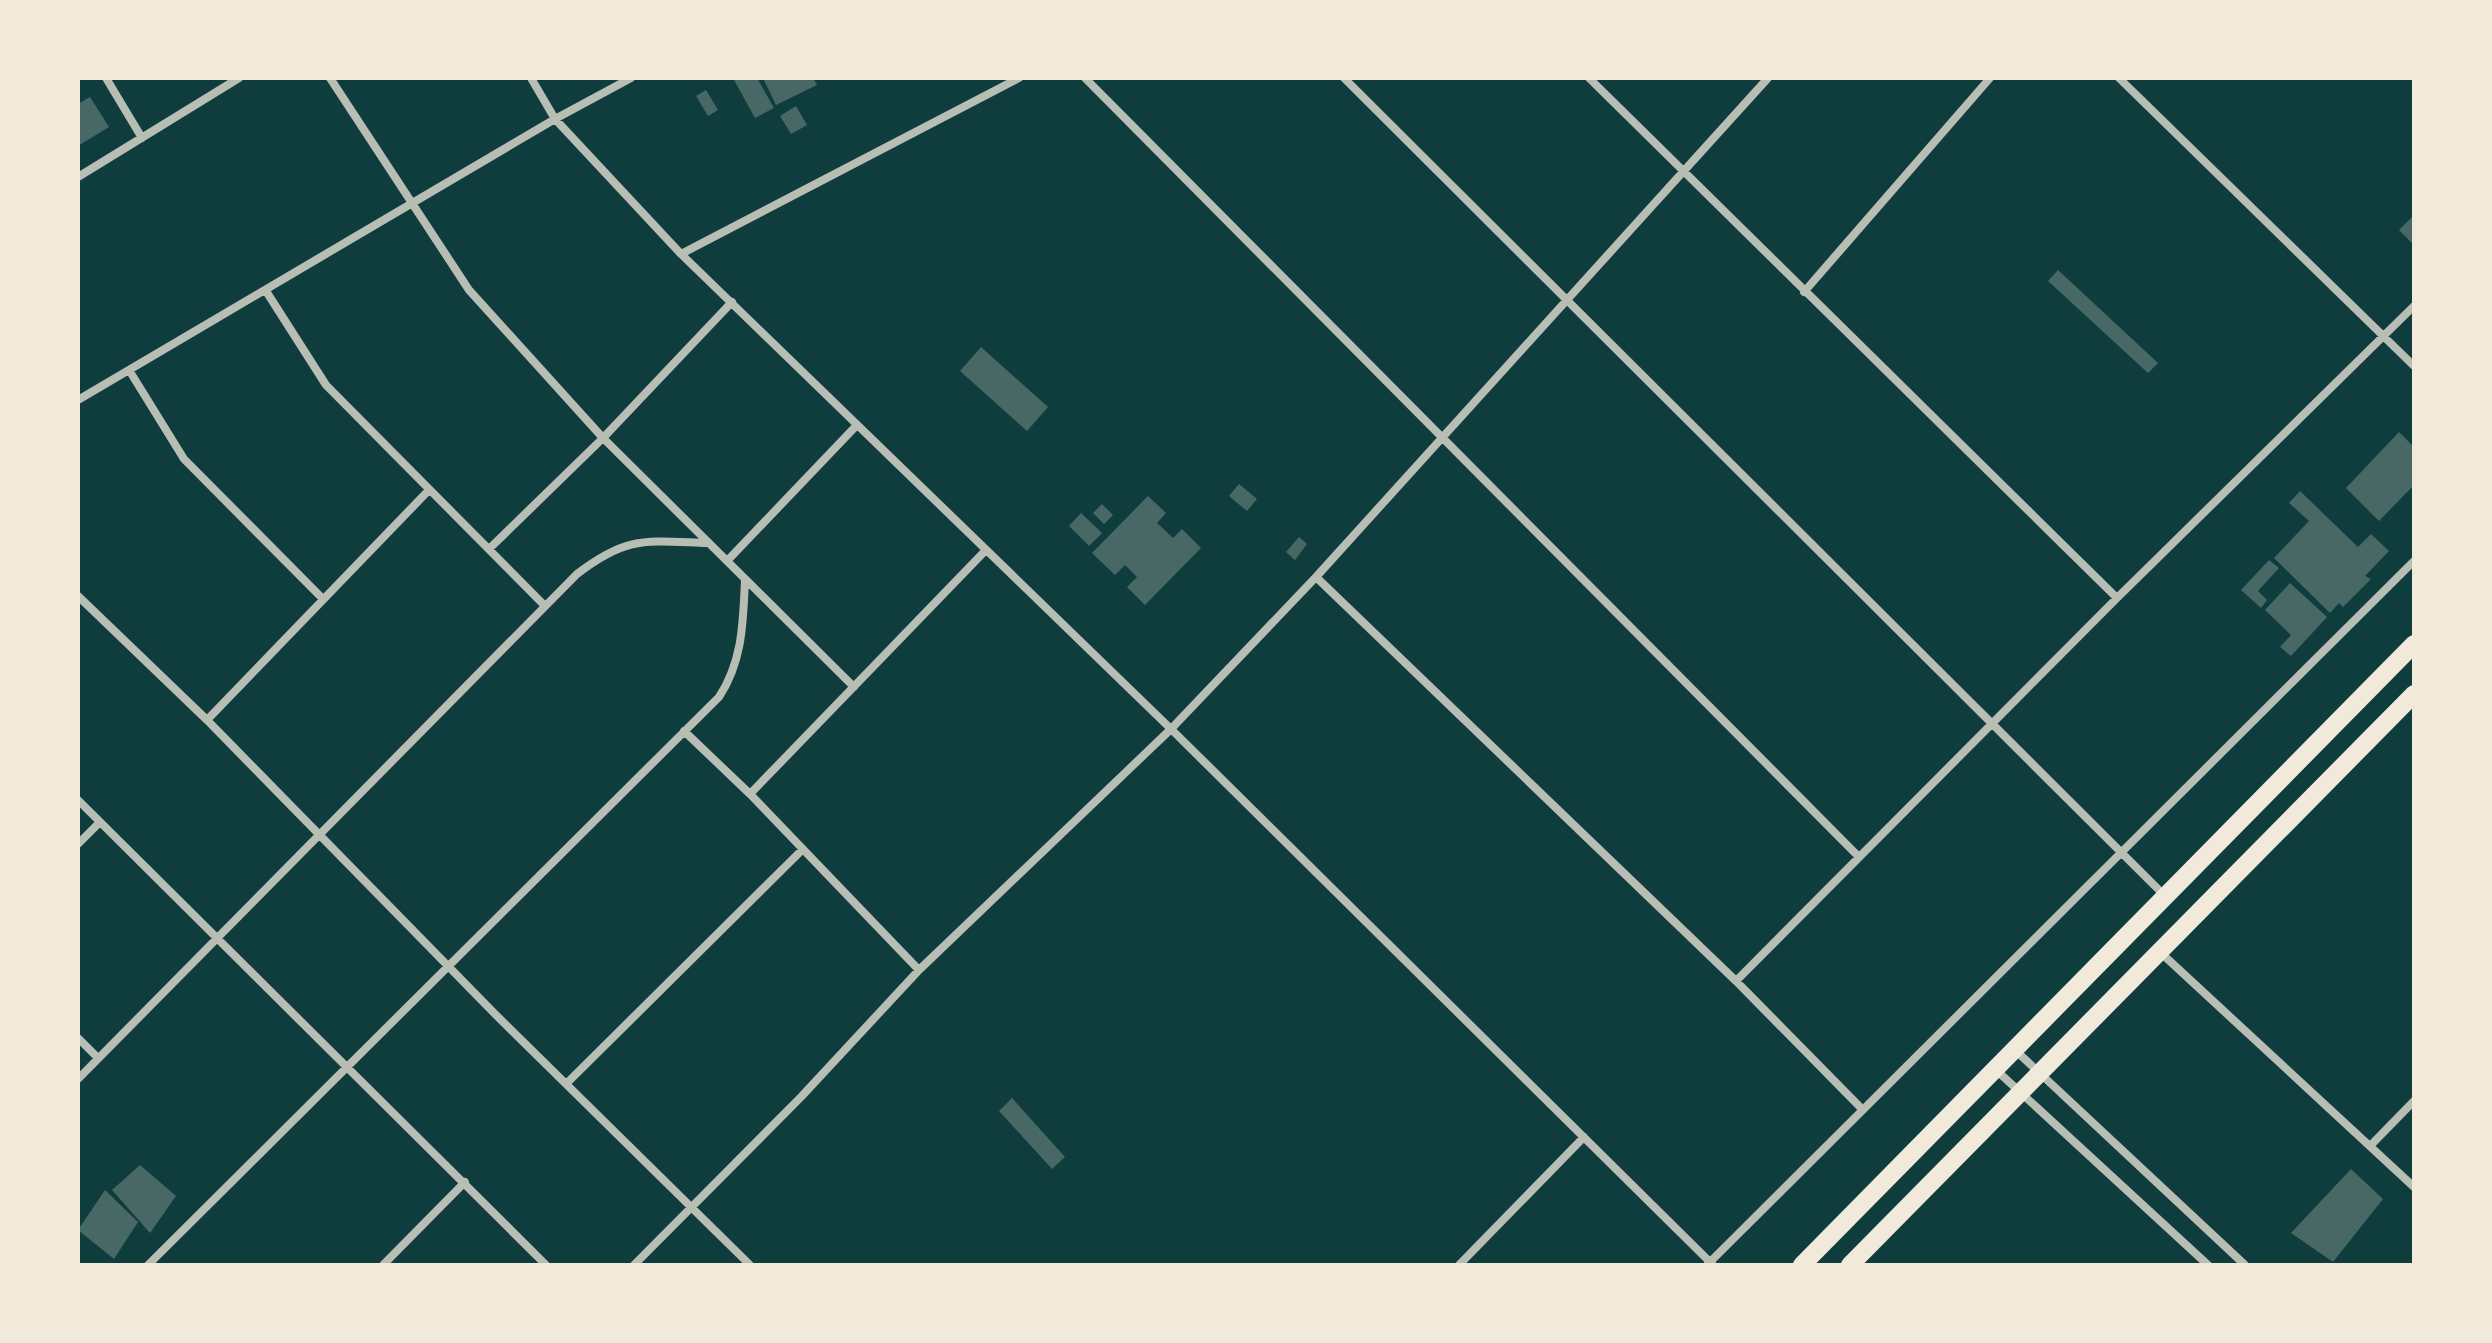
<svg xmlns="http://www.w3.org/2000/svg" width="2492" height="1343" viewBox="0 0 2492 1343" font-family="Mulish,sans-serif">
<rect width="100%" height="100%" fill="#0f3d3e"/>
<path fill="#486865" d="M733,78H757L774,108L755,118Z
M763,78H813L817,85L776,105Z
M706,90L718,110L708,116L696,96Z
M90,97L109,127L78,146V104Z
M796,106L807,125L791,134L780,116Z
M2414,215V245L2399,230Z
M2058,270L2158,363L2148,373L2048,281Z
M981,347L1048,407L1027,431L960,371Z
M2399,432L2414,447V485L2379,521L2346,488Z
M1239,484L1257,499L1247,511L1229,496Z
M2300,491L2358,547L2371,534L2389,551L2365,576L2371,579L2343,607L2339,603L2330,613L2274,558L2309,521L2289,503Z
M1148,496L1166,513L1157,523L1173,538L1182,529L1201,548L1145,605L1127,587L1137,577L1125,565L1115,575L1092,553Z
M1102,504L1113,515L1104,524L1093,513Z
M1081,513L1102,533L1089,546L1069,526Z
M1299,537L1307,544L1295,560L1286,552Z
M2269,560L2279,568L2258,591L2267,600L2261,608L2241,590Z
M2290,583L2327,617L2291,656L2280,647L2291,635L2265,610Z
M1012,1098L1065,1157L1052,1169L999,1111Z
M140,1165L176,1196L150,1233L112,1190Z
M2351,1169L2383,1199L2333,1262L2291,1233Z
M105,1190L138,1222L114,1259L78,1230Z"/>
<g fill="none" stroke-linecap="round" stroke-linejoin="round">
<path stroke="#b8beb3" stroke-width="8" d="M106,78L142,138
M330,78L469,290L603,438L854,687
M531,78L555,119L681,254L1171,729L1713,1265
M1085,78L1859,857
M1344,78L2165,896
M1589,78L2117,598
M2119,78L2414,366
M78,177L239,78
M681,254L1019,78
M266,291L326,385L544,605
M1804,292L1990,78
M129,370L184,459L323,599
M78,400L555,119L631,78
M489,549L603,438L732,302
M728,560L857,425
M1316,577L1736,981L1863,1110
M78,596L207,720L496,1015L750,1265
M207,720L429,490
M684,731L750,794L919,970
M750,794L985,551
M78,800L546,1265
M78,844L100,822
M2160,952L2414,1187
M1736,981L2117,598L2414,306
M78,1038L98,1058
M2015,1050L2245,1265
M1995,1069L2208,1265
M78,1079L577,574C628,535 646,541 708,543
M566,1084L803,849
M2370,1146L2414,1101
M148,1265L719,697C743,661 743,621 745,580
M383,1265L465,1182
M634,1265L801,1097L919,970L1171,729L1316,577L1768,78
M1459,1265L1584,1137
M1707,1265L2414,561"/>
<path stroke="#f1e9da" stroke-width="18" d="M1802,1265L2414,644
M1850,1265L2414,694"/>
</g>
<rect width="2492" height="1343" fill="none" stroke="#f1e9da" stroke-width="160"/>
</svg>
